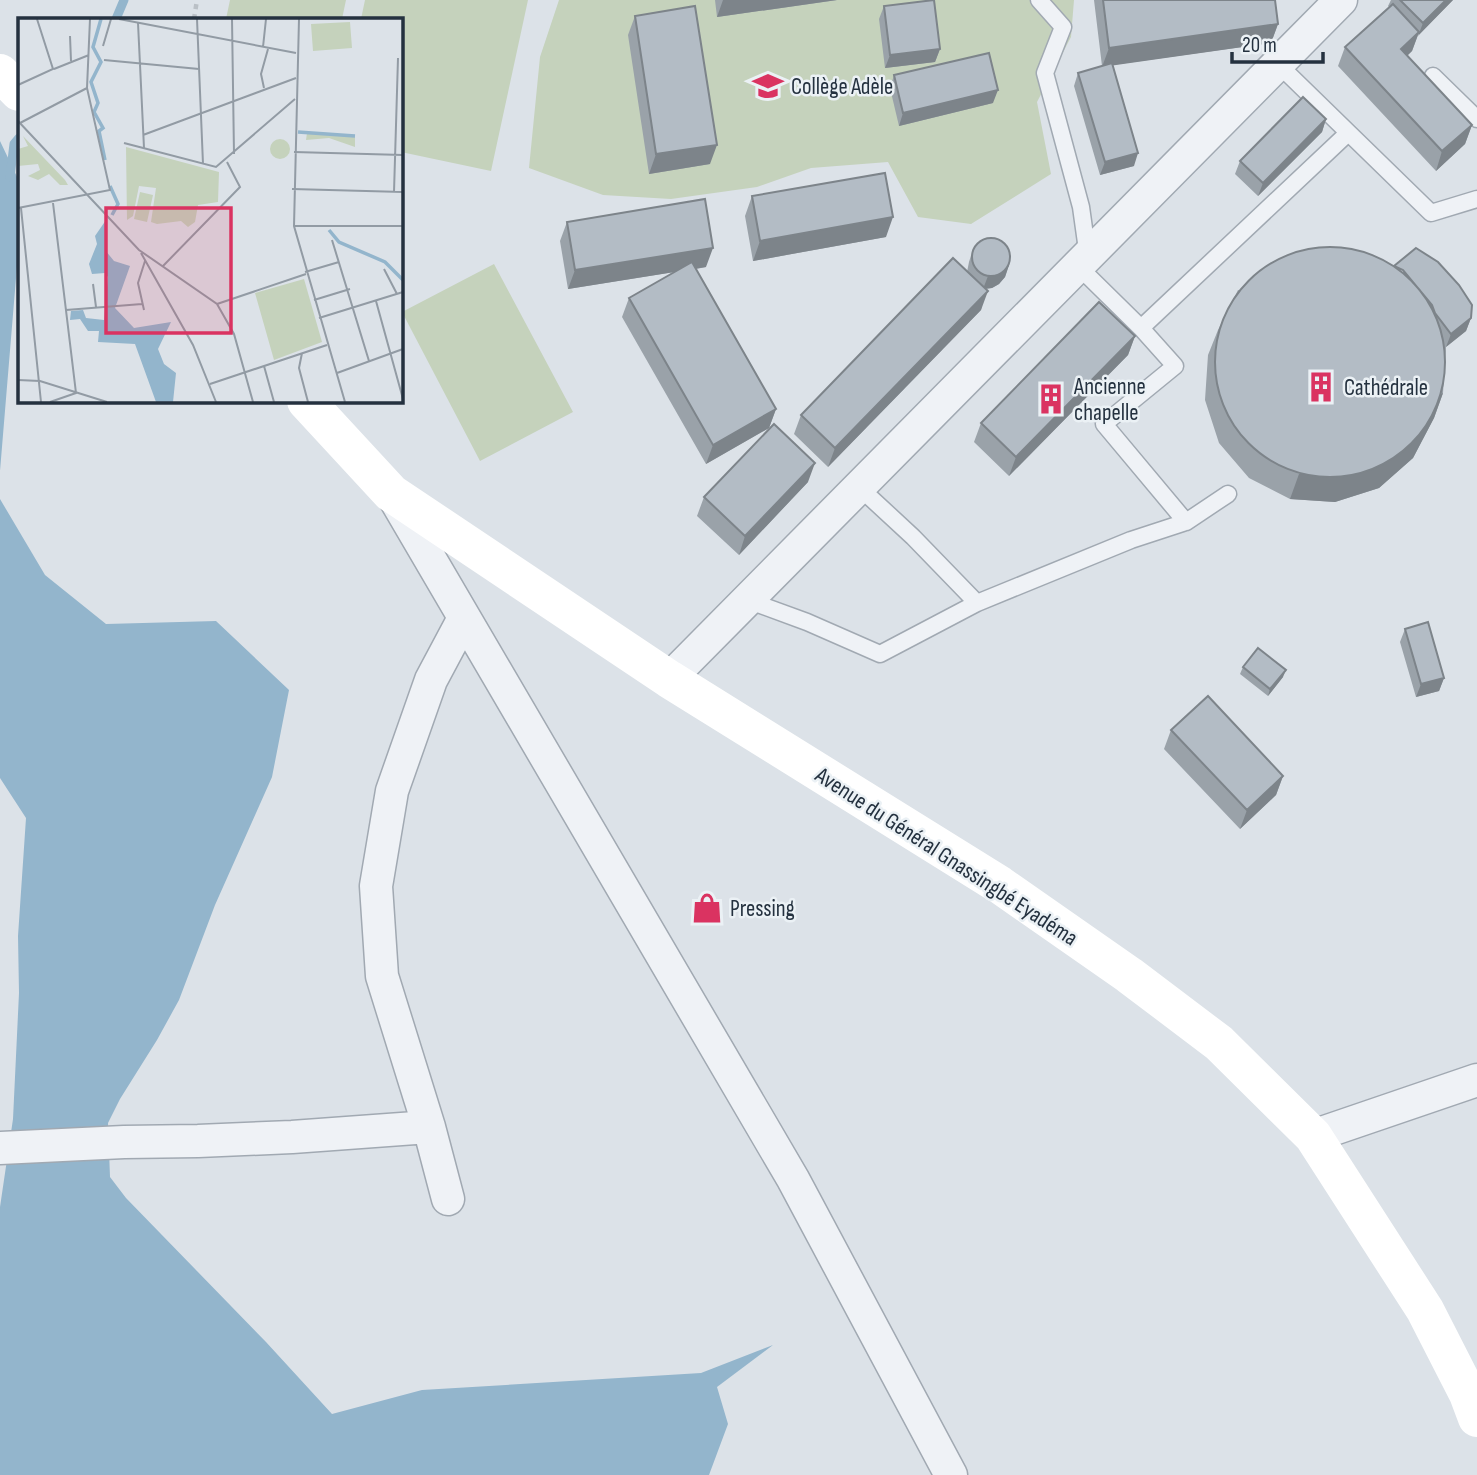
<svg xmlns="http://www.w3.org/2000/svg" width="1477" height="1475" viewBox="0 0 1477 1475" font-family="'Sofia Sans Condensed',sans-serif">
<rect width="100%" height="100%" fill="#dce2e8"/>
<path fill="#c5d2bc" d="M230,0H346L342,19H226Z
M365,0H528L491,171L401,152V19H361Z
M559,0H1074L1071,37L1037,102L1051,174L971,224L918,217L888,162L811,168L757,187L671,199L603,195L529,168L540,57Z
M494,264L573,412L480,461L402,312Z"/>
<path fill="#93b5cc" d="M0,141L19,181V242L0,471Z
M0,499L45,575L106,624L216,621L289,690L272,777L215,905L179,1000L157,1040L120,1099L108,1123L110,1177L126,1198L266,1342L332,1414L422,1390L701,1373L773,1345L717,1387L728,1424L709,1475H0V1207L13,1119L19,993L18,936L26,818L0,778Z"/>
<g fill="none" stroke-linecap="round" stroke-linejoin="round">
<path stroke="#93b5cc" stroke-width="9" d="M116,19L124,0
M10,177L14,144L19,138"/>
<g stroke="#a1a9b2" stroke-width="19">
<path id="service" d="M1039,0L1063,27L1045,73L1081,207L1088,257
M1278,64L1431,213L1477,199
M1433,76L1477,119
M1078,266L1141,328L1348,133
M1141,328L1175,366L1104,424L1186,522L1228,494
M859,487L913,537L977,603L1131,540L1186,522
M747,600L807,622L880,654L977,603"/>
</g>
<g stroke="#a1a9b2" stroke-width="35">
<path id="minor" d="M392,494L793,1179L951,1475
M669,679L1341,0
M1313,1136L1477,1080
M0,1148L124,1142L198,1141L292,1137L429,1127
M448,1199L429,1127L382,976L376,886L392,791L431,680L464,618"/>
</g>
<path stroke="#bac0c6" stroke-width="4.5" stroke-dasharray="5 5" stroke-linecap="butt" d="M194,19L197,0"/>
<use href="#service" stroke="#eff2f6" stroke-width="16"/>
<use href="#minor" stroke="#eff2f6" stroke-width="32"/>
<path stroke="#fff" stroke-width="38" d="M0,73L19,92
M306,401L391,493L669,679L1000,885L1129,975L1219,1043L1313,1136L1425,1310L1468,1394L1477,1418"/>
</g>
<path fill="#9aa2a9" d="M715,0H837L717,17Z
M1094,0H1275L1278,24L1271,43L1112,65L1134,166L1100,175L1074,86L1078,73L1102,66Z
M1391,0H1453L1418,35L1412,51L1407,56L1472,125L1465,144L1436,171L1338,66L1345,47L1389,7L1388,6Z
M884,6L940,49L935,62L885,68L879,19Z
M635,16L710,164L649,174L628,35Z
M894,75L993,103L899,126L890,88Z
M1326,119L1322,132L1258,196L1235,174L1240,161Z
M752,196L886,237L753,261L745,216Z
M567,222L706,267L696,269L776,409L769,428L706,464L622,317L629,298L674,272L568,289L560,241Z
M973,249L1009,265L1005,277L999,284L992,288L985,289L981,310L828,467L794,434L801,415L967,272L969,262Z
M1238,290L1471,318L1466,331L1446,347L1443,393L1434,418L1413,458L1379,488L1335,502L1290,499L1249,478L1219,443L1205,400L1208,355L1218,330Z
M1135,336L1128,355L1009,476L974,442L981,423Z
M808,482L739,555L697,516L704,497Z
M1405,629L1444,678L1439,691L1416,697L1400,642Z
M1243,667L1283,677L1268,696L1240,674Z
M1171,730L1283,776L1276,795L1240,829L1164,749Z"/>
<path fill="#7d848a" d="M723,0H837L717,17Z
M1446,0H1453L1418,36L1423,23Z
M1278,24L1271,43L1102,67L1109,48Z
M1419,32L1412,51L1394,68L1401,49Z
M940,49L935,62L885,68L890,55Z
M998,90L993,103L899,126L903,113Z
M1326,119L1322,132L1258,196L1263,183Z
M1472,125L1465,144L1436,171L1442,151Z
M717,145L710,164L649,174L656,154Z
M1138,153L1134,166L1100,175L1105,162Z
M893,217L886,237L753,261L760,241Z
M713,248L706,267L568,289L575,270Z
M1009,265L1005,277L999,284L992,288L983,289L988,276Z
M988,291L981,310L828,467L835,448Z
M1471,318L1466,331L1446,347L1451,334Z
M1135,336L1128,355L1009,476L1016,457Z
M1443,393L1434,418L1413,458L1379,488L1335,502L1290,499L1299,474Z
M776,409L769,428L706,464L713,445Z
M815,463L808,482L739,555L745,536Z
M1286,670L1283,677L1268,696L1270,689Z
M1444,678L1439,691L1416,697L1421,684Z
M1283,776L1276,795L1240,829L1247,810Z"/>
<path fill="#b3bcc5" stroke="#7d848a" stroke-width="2" d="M934,0L940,49L890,55L884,6Z
M1103,0H1275L1278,24L1109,48Z
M1400,0H1446L1423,23Z
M1393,4L1419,32L1401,49L1472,125L1442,151L1345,47Z
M695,6L717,145L656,154L635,16Z
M989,53L998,90L903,113L894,75Z
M1112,63L1138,153L1105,162L1078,73Z
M1303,97L1326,119L1263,183L1240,161Z
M885,173L893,217L760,241L752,196Z
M705,199L713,248L575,270L567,222Z
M972 257a19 19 0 1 1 38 0a19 19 0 1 1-38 0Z
M1215 362a115 115 0 1 1 230 0a115 115 0 1 1-230 0Z
M1416,248L1438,262L1459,285L1472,305L1471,318L1451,334L1435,313L1432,305L1403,270L1394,266Z
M953,258L988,291L835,448L801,415Z
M692,262L776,409L713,445L629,298Z
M1099,302L1135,336L1016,457L981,423Z
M774,424L815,463L745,536L704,497Z
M1428,622L1444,678L1421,684L1405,629Z
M1258,648L1286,670L1270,689L1243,667Z
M1208,696L1283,776L1247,810L1171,730Z"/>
<defs>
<g id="school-bare" transform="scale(2.415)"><path d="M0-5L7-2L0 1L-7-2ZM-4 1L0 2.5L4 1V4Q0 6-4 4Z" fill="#da3361" stroke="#ebf1f5" stroke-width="2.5" paint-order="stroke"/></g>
<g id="building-bare" transform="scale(2.415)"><path d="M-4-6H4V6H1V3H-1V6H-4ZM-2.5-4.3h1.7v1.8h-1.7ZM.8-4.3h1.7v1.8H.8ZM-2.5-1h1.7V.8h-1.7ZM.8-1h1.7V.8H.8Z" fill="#da3361" stroke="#ebf1f5" stroke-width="2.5" paint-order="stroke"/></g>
<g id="shop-bare" transform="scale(2.415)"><path d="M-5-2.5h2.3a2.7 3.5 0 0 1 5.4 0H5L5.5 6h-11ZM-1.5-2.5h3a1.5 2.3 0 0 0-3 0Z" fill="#da3361" stroke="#ebf1f5" stroke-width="2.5" paint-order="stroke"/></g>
</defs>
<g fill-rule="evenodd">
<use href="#school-bare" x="768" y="86"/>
<use href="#building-bare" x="1321" y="387"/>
<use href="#building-bare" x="1051" y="399"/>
<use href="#shop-bare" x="707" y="908"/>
</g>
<g text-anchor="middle" stroke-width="5" stroke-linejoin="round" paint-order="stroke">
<g font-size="23" fill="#24313f" stroke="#ebf1f5" text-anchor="start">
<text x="791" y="94">Collège Adèle</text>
<text x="1074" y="394">Ancienne<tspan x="1074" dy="26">chapelle</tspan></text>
<text x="1344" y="395">Cathédrale</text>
<text x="730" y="916">Pressing</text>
</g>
<g font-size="23" fill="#24313f" stroke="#ebf1f5">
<text transform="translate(947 856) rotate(33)" y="8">Avenue du Général Gnassingbé Eyadéma</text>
</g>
</g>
<g transform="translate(18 18)">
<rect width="385" height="385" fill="#dce2e8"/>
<path d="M332,4L334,30L295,33L293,6ZM289,115L337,119V129L311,120L288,122ZM5,118L47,162L50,167H42L31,156L20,162L10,158L22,152L20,146L0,148V131L10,128ZM252 131a10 10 0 1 1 20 0a10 10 0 1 1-20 0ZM108,129L201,154L200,184L180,187L177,204L170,209L163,203L139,206L133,204L138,170L121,168L115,198L109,202ZM122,174L135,177L129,204L116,201ZM286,261L304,324L256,342L237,275Z" fill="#c5d2bc"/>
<path d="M88,202L87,232L96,243L112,248L97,290L116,310L153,304L140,331L146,346L158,355L155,384H138L117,326L80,324L81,313H70L62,301L52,302L53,293L65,292L68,300L86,302L90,259L87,255L74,256L71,246L79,226L77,218Z" fill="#93b5cc"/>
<path fill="none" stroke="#93b5cc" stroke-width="3.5" d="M83,1L75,29L83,44L73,64L80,85L76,94L85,110L81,113L87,142M280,114L337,118M92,168L100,186L94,197M311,212L321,224L367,244L385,262"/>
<path fill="none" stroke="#929ba4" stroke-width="2" d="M101,1L278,35M179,1L185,146M214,1L216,136M281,1L276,208L327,384M120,5L126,130M52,18L53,43M85,28L93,1M245,29L248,1M86,42L181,51M36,51L71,37M0,67L35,51L19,1M246,70L243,56L250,31M0,103L121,232L199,286L216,316L235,384M2,105L69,70M125,117L278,60M106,125L198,149L277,81M276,134L385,137M274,171L385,174M376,174L380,40M0,190L92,172L69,70L72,1M3,190L23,384M276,208H385M314,222L351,343M123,235L175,327L198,384M145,248L222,169L209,144M366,251L379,276M287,254L321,244M75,266L78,289M296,282L332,271M358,283L385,381M199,286L288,256M48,292L124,286M126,292L120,265L127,243M301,300L385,274M284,335L281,350L290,384M246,348L256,384M319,355L385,331M0,362L22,363L89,384M192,366L309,327M32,384L58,375L35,185"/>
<path fill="#da3361" fill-opacity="0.15" stroke="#da3361" stroke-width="3.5" d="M88,190H213V315H88Z"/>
<rect width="385" height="385" fill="none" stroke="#24313f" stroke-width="3.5"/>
</g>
<path d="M1232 52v10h91v-10" fill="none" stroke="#24313f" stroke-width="3.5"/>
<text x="1242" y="52" font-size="21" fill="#24313f" stroke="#ebf1f5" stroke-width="5" paint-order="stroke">20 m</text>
</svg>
